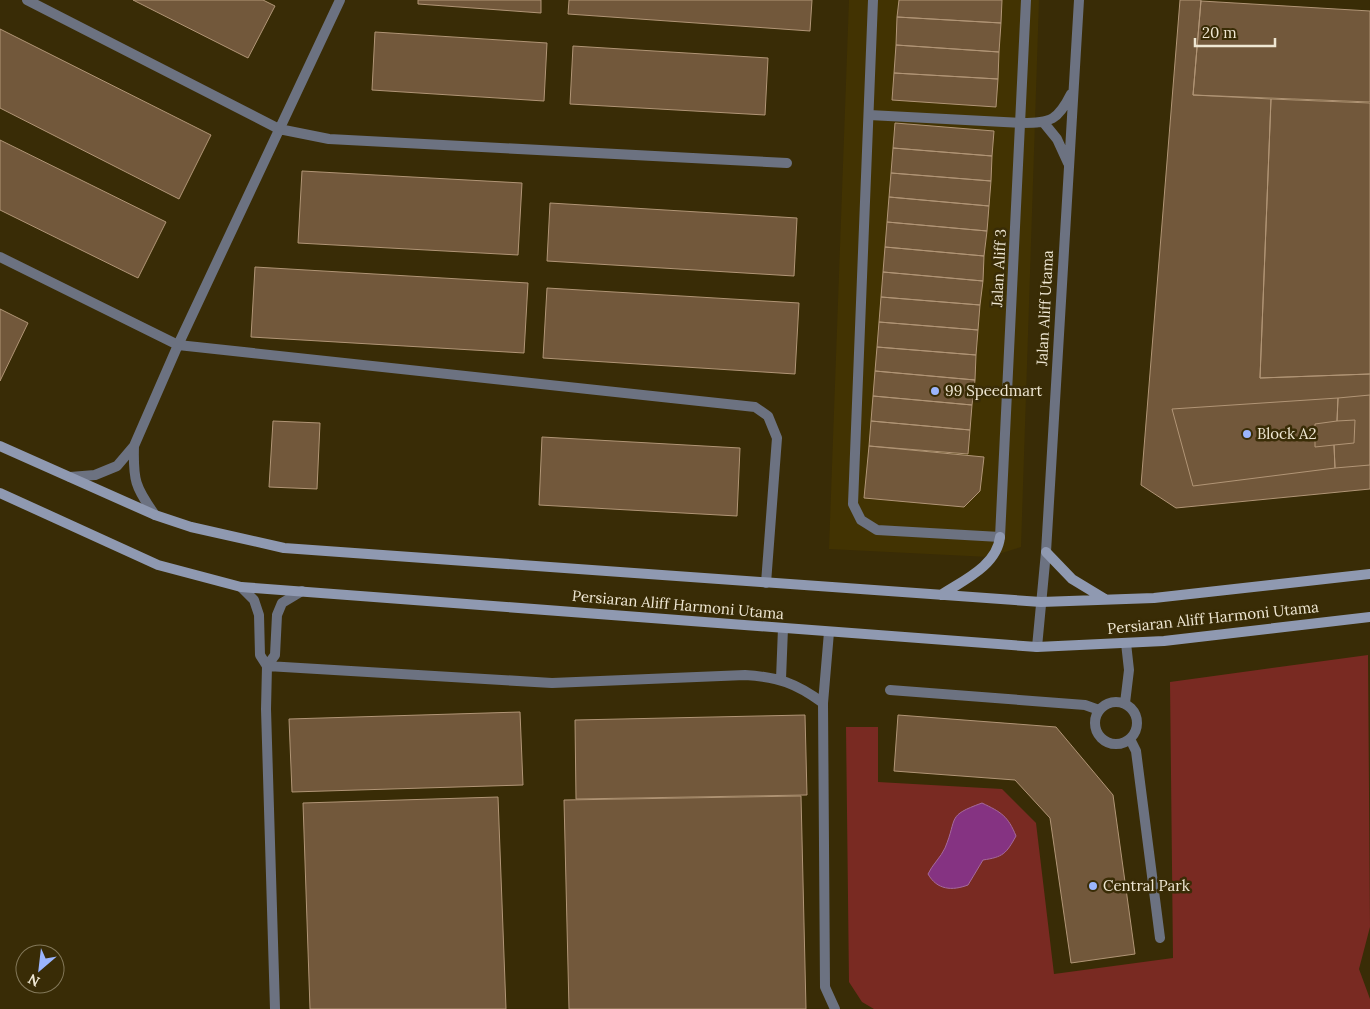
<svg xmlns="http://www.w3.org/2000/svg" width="1370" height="1009" viewBox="0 0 1370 1009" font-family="Lora,serif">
<rect width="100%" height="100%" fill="#392c06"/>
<path fill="#423302" d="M849,0H1039L1021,547L989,557L829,549Z"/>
<path fill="#792a22" d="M1368,655L1370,927L1359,969L1370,999V1009H874L862,1002L849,982L846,727H878V782L1002,789L1036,823L1054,974L1173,958L1170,682Z"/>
<path fill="#853382" stroke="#a5699a" d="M982,803C1001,812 1008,816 1016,836C1006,854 1003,857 983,860L968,885C952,891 937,890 928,874C932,865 941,857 945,848C958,817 946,816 982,803Z"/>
<path fill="#72583b" stroke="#b19576" d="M133,0H263L275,6L248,58Z
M418,0H541V13L418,4Z
M569,0H812L810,31L568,14Z
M899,0H1002L1001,23L897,17Z
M1180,0H1201L1193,95L1271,99L1260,378L1370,374V489L1176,508L1141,485Z
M1201,1L1370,11V102L1193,95Z
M897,17L1001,23L999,52L896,45Z
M0,29L211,135L179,199L0,108Z
M375,32L547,43L544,101L372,90Z
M896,45L999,52L998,79L894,73Z
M573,46L768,58L765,115L570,104Z
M894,73L998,79L996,107L892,100Z
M1271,99L1370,103V374L1260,378Z
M895,123L994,131L992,156L893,148Z
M0,140L166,222L138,278L0,210Z
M893,148L992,156L991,181L891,173Z
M302,171L522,183L518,255L298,243Z
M891,173L991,181L989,206L889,197Z
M889,197L989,206L987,231L887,222Z
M550,203L797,218L794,276L547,261Z
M887,222L987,231L984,256L885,247Z
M885,247L984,256L983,281L883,272Z
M255,267L528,283L524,353L251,337Z
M883,272L983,281L980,305L881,297Z
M547,288L799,303L795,374L543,358Z
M881,297L980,305L978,330L879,322Z
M0,309L28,323L0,381Z
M879,322L978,330L976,355L877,347Z
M877,347L976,355L975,380L875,371Z
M875,371L975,380L972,405L873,396Z
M1370,395V465L1335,468L1334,445L1354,443L1355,420L1337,421L1338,398Z
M873,396L972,405L970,430L871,421Z
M1338,398L1337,421L1315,424V447L1334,445L1335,468L1193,486L1172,409Z
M273,421L320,423L317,489L269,487Z
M871,421L970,430L968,454L869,446Z
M542,437L740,448L737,516L539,505Z
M869,446L984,457L980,491L964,507L864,498Z
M520,712L523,785L292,792L289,719Z
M805,715L807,795L576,799L575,720Z
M898,715L1056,727L1113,795L1135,954L1071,963L1050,818L1015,780L894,771Z
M801,796L806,1009H569L564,800Z
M498,797L506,1009H310L303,803Z"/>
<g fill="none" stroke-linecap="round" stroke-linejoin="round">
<path stroke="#6c7281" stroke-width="10" d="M873,0L853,504L861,520L877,530L1000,537
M869,115L1022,123
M241,587L254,600L259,615L260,655L267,666L266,709L275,1009
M829,632L823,703L825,987L835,1009
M267,666L552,683L745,675C778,677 796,683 823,703
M267,666L275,655L277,615L282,603L302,591
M781,679L783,628
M890,690L1085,705L1099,710
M1095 723a21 21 0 1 1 42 0a21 21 0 1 1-42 0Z
M1125,703L1129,670L1126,643
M1130,739L1136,751L1160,938"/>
<path stroke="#6c7281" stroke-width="10" d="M27,0L279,129L329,139L787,163
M1022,123C1051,123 1058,120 1071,94
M1044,123L1057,139L1068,163
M0,257L178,345L755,407L768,416L777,438L766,583
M134,446C133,480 135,487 155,515
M70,477L95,475L117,466L134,446L178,345L340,0
M1000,537L1026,0
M1037,647L1046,552L1079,0"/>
<path stroke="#8f99b1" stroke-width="10" d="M0,446L155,515L191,527L284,548L1041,602L1154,598L1370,574
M0,493L158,565L241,587L1037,647L1164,641L1370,617
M1046,552L1072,579L1105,599
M941,595C962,581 997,566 1000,537"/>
</g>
<g fill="#9bb5fd" stroke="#392c06" stroke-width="2">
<circle cx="935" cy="391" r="5"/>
<circle cx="1247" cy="434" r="5"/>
<circle cx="1093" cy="886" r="5"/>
</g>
<g text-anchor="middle" stroke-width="5" stroke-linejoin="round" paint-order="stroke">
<g font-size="15" fill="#efe7d3" stroke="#392c06">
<text transform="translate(999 268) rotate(-87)" y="5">Jalan Aliff 3</text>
<text transform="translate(1045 308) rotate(-87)" y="5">Jalan Aliff Utama</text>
<text transform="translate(678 605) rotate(5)" y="5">Persiaran Aliff Harmoni Utama</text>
<text transform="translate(1213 618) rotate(-6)" y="5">Persiaran Aliff Harmoni Utama</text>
</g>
<g font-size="15" fill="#efe7d3" stroke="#392c06" text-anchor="start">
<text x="945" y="396">99 Speedmart</text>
<text x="1257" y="439">Block A2</text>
<text x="1103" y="891">Central Park</text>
</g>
</g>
<g transform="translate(40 969) rotate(208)"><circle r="24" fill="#392c06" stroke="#827758"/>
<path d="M0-4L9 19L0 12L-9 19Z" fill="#9bb5fd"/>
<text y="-8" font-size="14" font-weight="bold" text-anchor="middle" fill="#efe7d3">N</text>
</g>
<path d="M1195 38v8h80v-8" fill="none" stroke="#efe7d3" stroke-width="2.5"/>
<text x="1202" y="38" font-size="15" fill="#efe7d3" stroke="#392c06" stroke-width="4" paint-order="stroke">20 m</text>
</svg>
